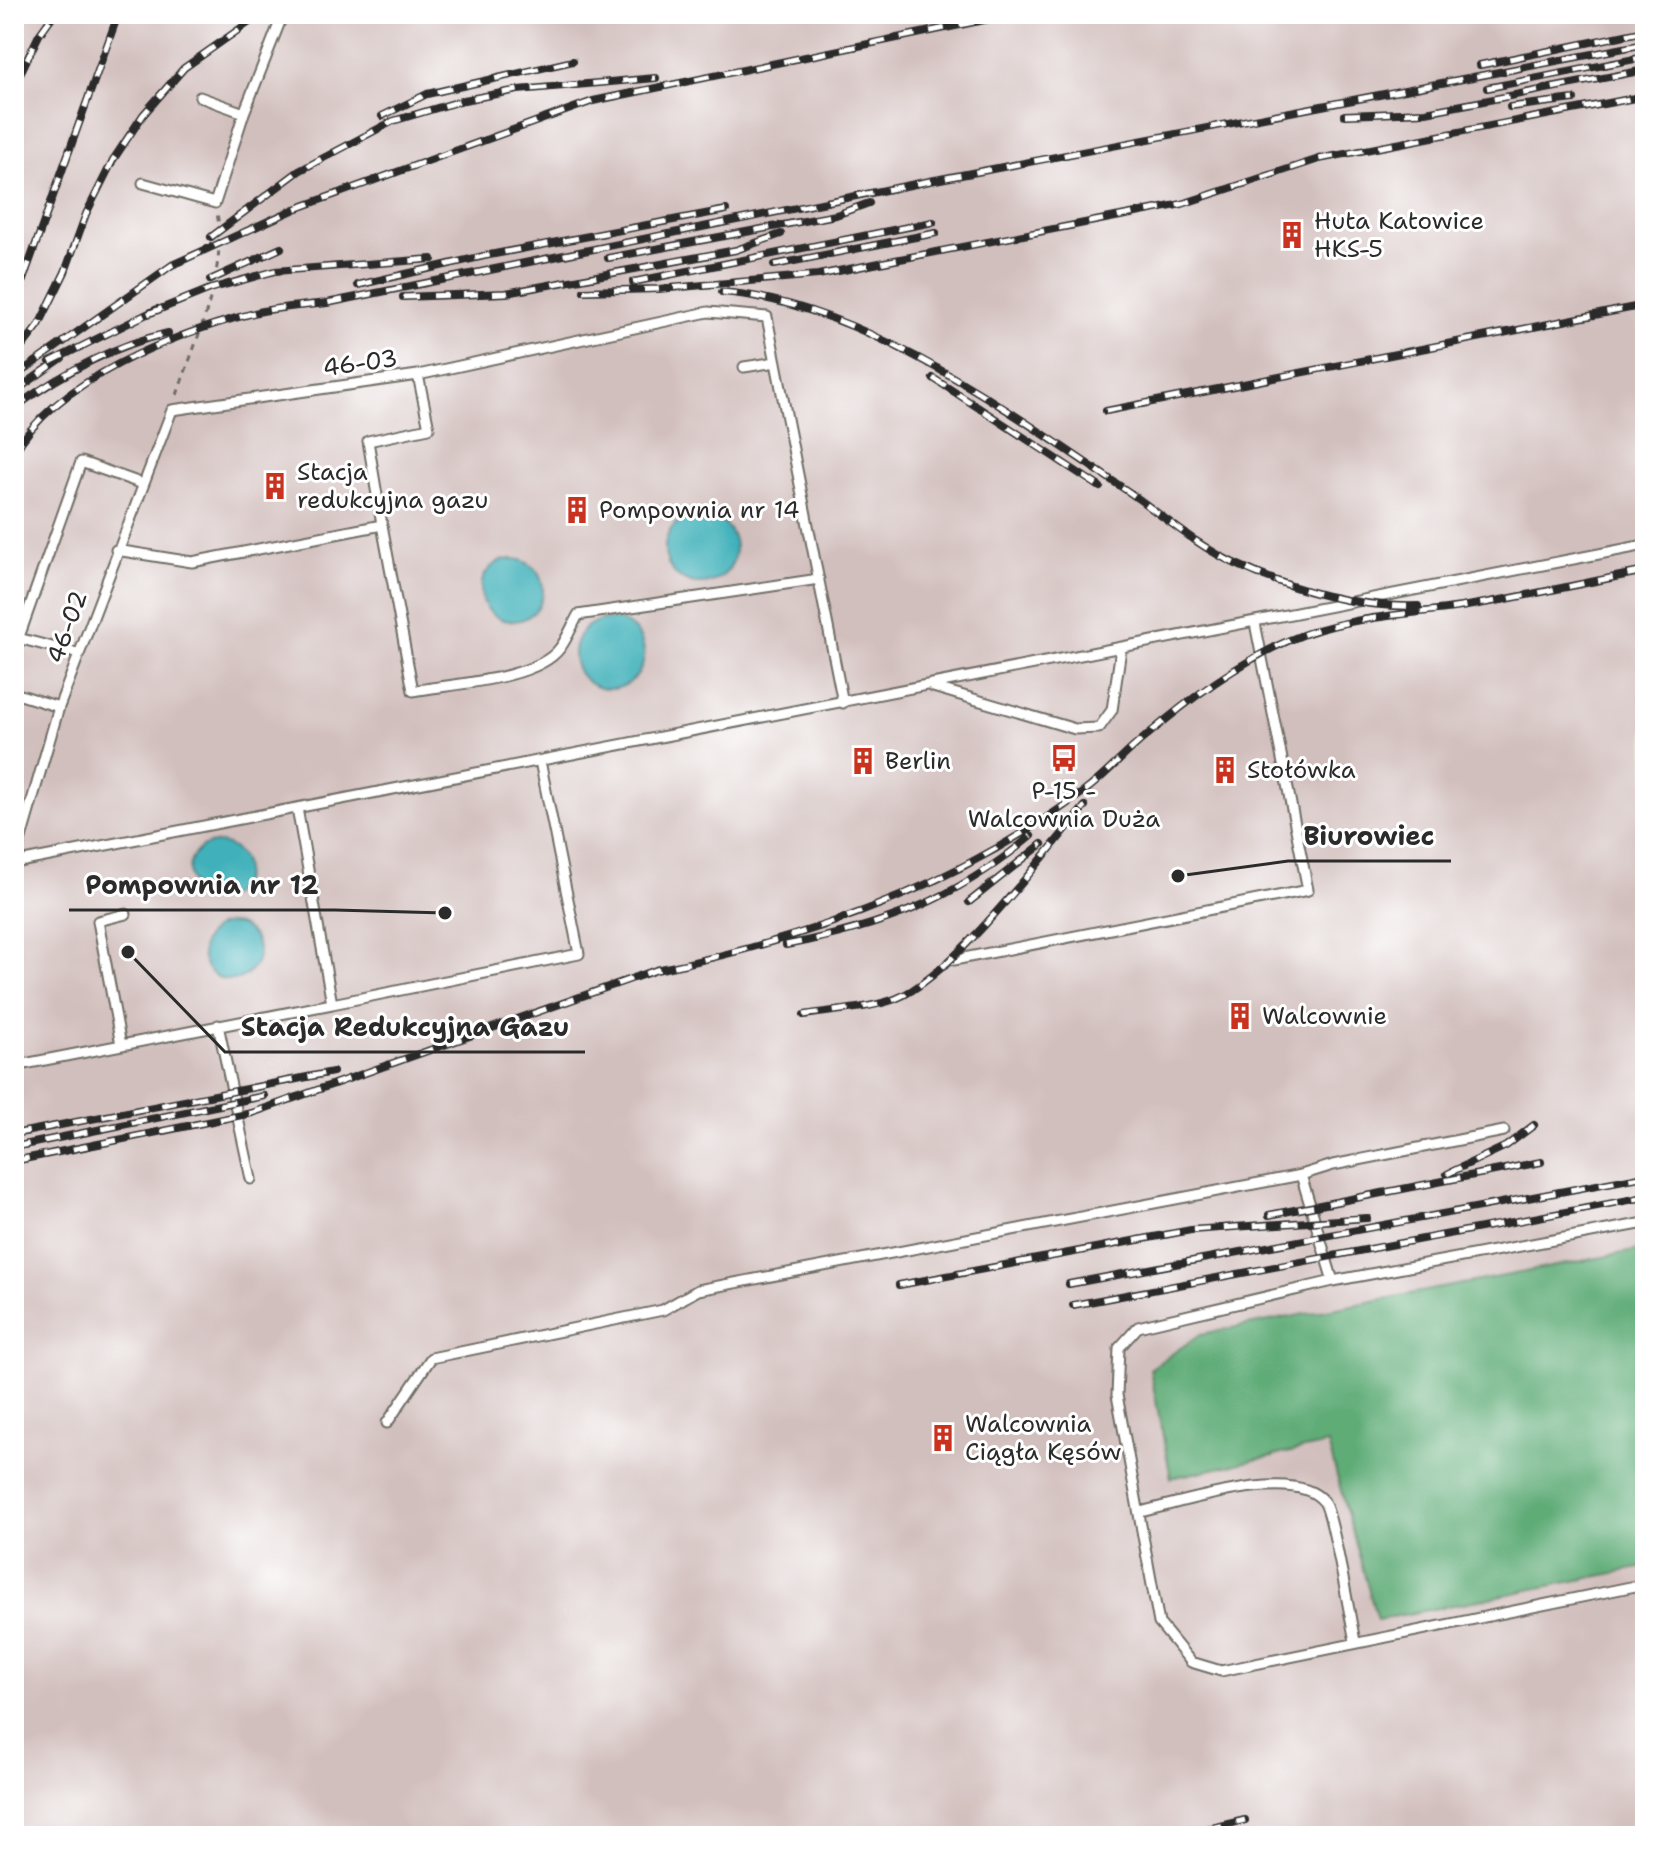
<svg xmlns="http://www.w3.org/2000/svg" width="1659" height="1850" viewBox="0 0 1659 1850" font-family="'Shantell Sans',sans-serif">
<rect width="100%" height="100%" fill="#fff"/>
<filter id="ink" filterUnits="userSpaceOnUse"><feTurbulence type="fractalNoise" baseFrequency=".0125" numOctaves="2"/><feDisplacementMap in="SourceGraphic" scale="16" xChannelSelector="R" yChannelSelector="G"/><feConvolveMatrix kernelMatrix="1 2 1 2 8 2 1 2 1" color-interpolation-filters="sRGB"/></filter>
<filter id="wash" filterUnits="userSpaceOnUse"><feTurbulence type="fractalNoise" baseFrequency=".006" numOctaves="4" result="noise"/><feDisplacementMap in="SourceGraphic" scale="32" xChannelSelector="R" yChannelSelector="G"/><feGaussianBlur stdDeviation="1.8" result="paint"/><feColorMatrix in="noise" values="0 0 0 0 0 0 0 0 0 0 0 0 0 0 0 0 0 1.4 0 .05"/><feComposite in="paint" operator="in"/></filter>
<g filter="url(#wash)">
<rect width="100%" height="100%" fill="#f1ead3"/>
<path fill="#d1bfbd" d="M14,14H1645V1836H14Z"/>
<path fill="#5eac77" stroke="#446c51" stroke-width="2" d="M1645,1249V1567L1377,1620L1328,1444L1171,1478L1150,1369L1201,1334Z"/>
<path fill="#41b1ba" stroke="#366e72" stroke-width="2" d="M665 549a35 35 0 1 1 70 0a35 35 0 1 1-70 0Z
M481 590a31 31 0 1 1 62 0a31 31 0 1 1-62 0Z
M574 654a35 35 0 1 1 70 0a35 35 0 1 1-70 0Z
M189 871a28 28 0 1 1 56 0a28 28 0 1 1-56 0Z
M202 952a28 28 0 1 1 56 0a28 28 0 1 1-56 0Z"/>
</g>
<g filter="url(#ink)">
<g fill="none" stroke-linecap="round" stroke-linejoin="round">
<g stroke="#706e66" stroke-width="13">
<path id="service" d="M200,97L244,113
M143,183L215,203L244,113L283,14
M744,367L776,362
M418,375L708,312L767,317L843,703
M382,525L413,691C451,684 537,680 560,648C567,639 572,626 578,615L819,579
M18,638L79,654
M14,651L81,462L143,484
M933,687L1075,729L1099,728L1112,710L1121,649
M14,693L59,707
M14,863L1645,545
M14,863L59,707L172,410L418,375L429,428L368,441L382,525L192,562L116,550
M954,960L1308,890L1255,623
M332,1004L579,954L540,761
M218,1025L251,1179
M121,1045L98,921L126,914
M14,1066L332,1004L297,808
M1301,1175L1333,1281
M1645,1223L1333,1281L1138,1327L1119,1348L1117,1395L1159,1623L1191,1662L1221,1671L1645,1584
M387,1423L431,1358L663,1310L698,1290L1301,1175L1333,1165L1504,1131
M1140,1512C1181,1503 1296,1464 1324,1502C1333,1514 1350,1619 1355,1641"/>
</g>
<path stroke="#706e66" stroke-width="3" stroke-dasharray="6 6" stroke-linecap="butt" d="M177,395C196,339 228,272 217,213"/>
<use href="#service" stroke="#fff" stroke-width="9"/>
<g stroke="#2b2b2b" stroke-width="8">
<path id="rail" d="M1480,65L1645,31
M14,86L39,35L54,14
M1487,88L1645,57
M1510,107L1574,99
M1345,115L1426,112L1645,70
M382,116L427,94L573,61
M211,237L299,171L393,121L464,100L518,90L656,78
M608,258L836,215L869,203
M774,265L936,233
M210,280L281,248
M633,282L933,222
M358,285L484,256L726,210
M584,291L658,289L818,275L1182,204L1319,159L1645,96
M722,292C862,303 1012,413 1126,490C1161,514 1198,547 1236,564C1292,590 1357,608 1418,606
M403,297L506,293L736,250L781,234
M14,305L115,23
M148,314L210,289L275,271L432,259
M14,357L39,325L65,272L86,214L113,160L143,115L184,68L261,14
M50,362L157,309
M14,377L172,265L295,209L593,101L1013,14
M933,378L1100,487
M14,392L62,358
M14,408C61,374 111,346 168,333
M1106,411L1645,305
M14,454C54,380 176,333 254,313C278,307 303,306 327,303L930,181L1645,44
M969,902L1042,844
M786,945C881,927 955,900 1031,836
M804,1015C833,1010 868,1009 895,999C952,977 1044,855 1085,806
M14,1134L333,1072
M14,1147L264,1096
M14,1161L252,1113L656,970C806,940 957,885 1082,793C1104,777 1123,755 1145,737C1187,701 1239,662 1290,640C1342,617 1406,615 1461,607C1523,597 1584,583 1645,571
M1447,1174L1506,1146L1534,1125
M1269,1215L1541,1162
M1069,1284L1645,1176
M899,1285L1191,1230L1367,1218
M1073,1305L1645,1197
M1178,1836L1245,1820"/>
</g>
<use href="#rail" stroke="#fff" stroke-width="5" stroke-dasharray="15" stroke-linecap="butt"/>
</g>
</g>
<defs>
<g id="building-bare" transform="scale(2.16)"><path d="M-4-6H4V6H1V3H-1V6H-4ZM-2.5-4.3h1.7v1.8h-1.7ZM.8-4.3h1.7v1.8H.8ZM-2.5-1h1.7V.8h-1.7ZM.8-1h1.7V.8H.8Z" fill="#c8321e" stroke="#fff" stroke-width="2.5" paint-order="stroke"/></g>
<g id="bus-bare" transform="scale(2.16)"><path d="M-5-6H5V4H4V6H2V4H-2V6H-4V4H-5ZM-3.5-4V0h7V-4ZM-3.5 1.2v1.5H-2V1.2ZM2 1.2v1.5H3.5V1.2Z" fill="#c8321e" stroke="#fff" stroke-width="2.5" paint-order="stroke"/></g>
</defs>
<g fill-rule="evenodd">
<use href="#building-bare" x="1292" y="235"/>
<use href="#building-bare" x="275" y="486"/>
<use href="#building-bare" x="577" y="510"/>
<use href="#bus-bare" x="1064" y="758"/>
<use href="#building-bare" x="863" y="761"/>
<use href="#building-bare" x="1225" y="770"/>
<use href="#building-bare" x="1240" y="1016"/>
<use href="#building-bare" x="943" y="1438"/>
</g>
<g text-anchor="middle" stroke-width="6" stroke-linejoin="round" paint-order="stroke">
<g font-size="24" fill="#2b2b2b" stroke="#fff" text-anchor="start">
<text x="1314" y="229">Huta Katowice<tspan x="1314" dy="28">HKS-5</tspan></text>
<text x="297" y="480">Stacja<tspan x="297" dy="28">redukcyjna gazu</tspan></text>
<text x="599" y="518">Pompownia nr 14</text>
<text x="885" y="769">Berlin</text>
<text x="1247" y="778">Stołówka</text>
<text x="1064" y="799" text-anchor="middle">P-15 -<tspan x="1064" dy="28">Walcownia Duża</tspan></text>
<text x="1262" y="1024">Walcownie</text>
<text x="965" y="1432">Walcownia<tspan x="965" dy="28">Ciągła Kęsów</tspan></text>
</g>
<g font-size="24" fill="#2b2b2b" stroke="#fff">
<text transform="translate(360 363) rotate(-8)" y="8">46-03</text>
<text transform="translate(67 627) rotate(-70)" y="8">46-02</text>
</g>
</g>
<path fill="none" stroke="#2b2b2b" stroke-width="3" d="M1178 876L1288 861H1451M445 913L335 910H69M128 952L225 1052H585"/>
<g fill="#2b2b2b" stroke="#fff" stroke-width="3">
<circle cx="1178" cy="876" r="8"/>
<circle cx="445" cy="913" r="8"/>
<circle cx="128" cy="952" r="8"/>
</g>
<g font-size="26" text-anchor="middle" font-weight="bold" fill="#2b2b2b" stroke="#fff" stroke-width="6" stroke-linejoin="round" paint-order="stroke">
<text x="1369" y="845">Biurowiec</text>
<text x="202" y="894">Pompownia nr 12</text>
<text x="405" y="1036">Stacja Redukcyjna Gazu</text>
</g>
<rect width="1659" height="1850" fill="none" stroke="#fff" stroke-width="48"/>
</svg>
